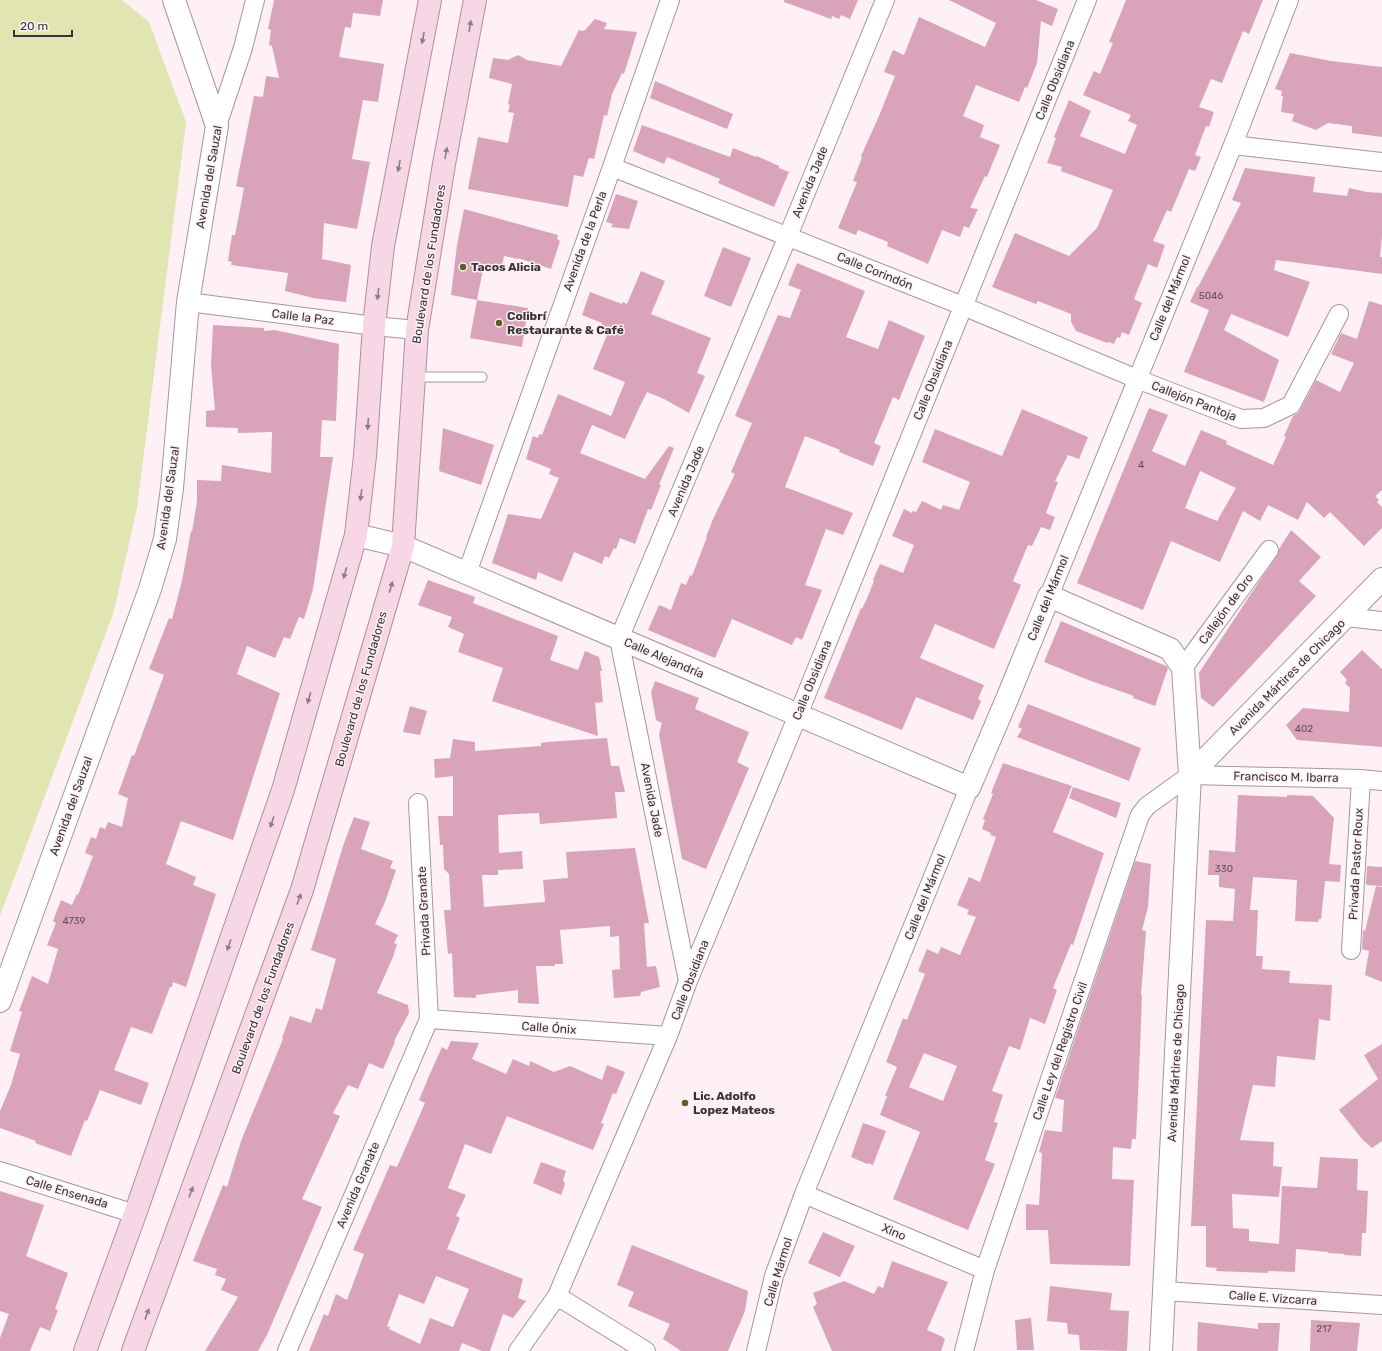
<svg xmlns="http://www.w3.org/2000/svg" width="1382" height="1351" viewBox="0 0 1382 1351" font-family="Rubik,sans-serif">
<rect width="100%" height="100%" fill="#fef0f5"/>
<path fill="#e0e5b1" d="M0,0H122L149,22L186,122L137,508L114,611L0,916Z"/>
<path fill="#d9a4ba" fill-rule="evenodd" d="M274,0H383L380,16L353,13L351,28L345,27L339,57L384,64L378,102L363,100L352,159L370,162L357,229L324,223L322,259L351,265L346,302L313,298L285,291L288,273L231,265L232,262L228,261L232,235H235L244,188L236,186L254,96L263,97L266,76L279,78L272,46L269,45L271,30L268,29Z
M784,0H858L850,19L841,15L839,19L832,16L831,19L784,2Z
M949,0H1036L1058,9L1052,26L1041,21L1037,63L1027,88L1025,87L1019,102L976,85L963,116L984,125L980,137L1000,145L987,177L985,176L970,208L978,209L969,228L964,226L960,237L942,230L928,264L887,246L888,242L858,230L856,235L838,228L857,182L853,181L862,157L861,156L879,116L895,76L884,72L893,50L904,55L919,17L985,47L996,23Z
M1126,0H1263L1249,34L1243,31L1222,83L1211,79L1199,107L1214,112L1209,127L1206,126L1195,155L1201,157L1195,171L1189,169L1171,212L1167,210L1153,241L1165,245L1157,268L1148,264L1134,299L1142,303L1129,335L1122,332L1120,338L1117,337L1114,344L1108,342L1107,343L1076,331L1071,322V314L1038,301L1036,304L992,287L1015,233L1069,256L1097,228L1113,190L1061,171L1062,167L1047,163L1056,138L1054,137L1069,100L1091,111L1080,136L1125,154L1137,125L1128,121L1131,115L1083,95L1094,71L1100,74L1113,43L1109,42Z
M595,19L607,23L604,29L637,32L624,74L622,73L612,94L607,116L604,115L594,159L589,158L583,177L574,175L568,207L468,189L478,137L508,143L514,113L508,112L510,105L508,104L512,84L489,78L493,58L508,60L518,55L527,60L561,66L579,30L582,31L585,30Z
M1290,53L1331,61L1382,67V137L1352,133V126L1328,123L1316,130L1292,121L1294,114L1281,112L1283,96H1281L1282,91L1275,89Z
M655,81L733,114L727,129L650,98Z
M642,125L730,157L733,148L756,157L757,156L779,166V168L789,172L774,207L718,183L720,179L667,157L664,164L633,151Z
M1245,168L1315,177L1313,192L1347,196L1349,188L1367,192L1382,193V237L1380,257H1382V274L1276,260L1274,270L1310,282L1288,337L1231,314L1224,330L1279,360L1264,402L1184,372L1209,310L1190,302L1197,287H1198L1222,241L1241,203L1232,200Z
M616,194L638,201L629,229L611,227L613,224L606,222Z
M464,209L558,235L557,239L560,241L551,269L518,258V259L504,256L502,267L484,264L477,300L451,295L457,245Z
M723,247L751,258L731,307L704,296Z
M797,263L865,291L846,337L878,349L889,320L925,336L899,400L893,397L874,443L881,446L873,466L839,452L840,450L805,436L785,487L853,513L843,535L826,529L805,585L822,590L802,640L796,637L792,645L732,619L715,658L648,630L659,605L671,610L681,583L686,585L690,575L692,576L707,537H706L713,519L735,474L731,472L752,423L735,416L778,315L790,318L801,290L788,285Z
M641,271L665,281L651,314L711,338L697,373L705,376L689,413L664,399L647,392L639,408L625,439L592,425L580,453L645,479L669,446L674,448L659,485H661L651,510L648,509L635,544L620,538L616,549L614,548L609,558L605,556L602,564L574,552L562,582L538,572L536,580L492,563L508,514L541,519L559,478L549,474L551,469L526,459L533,436L538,438L539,434L542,435L558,394L611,416L625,382L593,369L607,335L599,331L602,323L582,315L590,292L622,304L623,302L627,304Z
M477,300L528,308L522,347L470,338Z
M1369,301L1382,305V490L1375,496L1379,500L1377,502L1382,507V528L1364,546L1330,512L1324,518L1307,502L1298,520L1268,505L1260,521L1243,511L1220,562L1171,541L1143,610L1077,583L1149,408L1168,415L1152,451L1185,466L1201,430L1227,441L1226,444L1273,465L1286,437L1284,436L1293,416L1299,412L1316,380L1340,392L1354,363L1331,354L1341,333L1357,339ZM1200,471L1236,488L1217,521L1185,508Z
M213,325L264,328V331L275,330L339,344L336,421L322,420L320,457H333L313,589L304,619L299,617L290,639L284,637L275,658L247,646L237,674L280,693L233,840L181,821L166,864L196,877L193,885L216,894L186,987L173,982L172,987H170L152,1034L131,1027L114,1070L149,1083L141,1105L100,1090L87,1121L85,1120L71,1156L35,1143L36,1141L0,1128V1111L11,1085L20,1054L10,1051L22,1012L19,1011L32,976L48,984L58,949L47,945L56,923L53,921L61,900L72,905L77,894L78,895L93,856L85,853L91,837L96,839L100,827L105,829L108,822L122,827L128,798L118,794L132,755L134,756L164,675L149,669L169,618L172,619L182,581L191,531L192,532L197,501V480L221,481L222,465L271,473L272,432L238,433V428L206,427V411L215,410L211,365Z
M1022,409L1088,437L1079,459L1068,455L1055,481L1058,482L1046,513L1055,517L1050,530L1041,527L1032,546L1028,545L1013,581L1021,585L994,649L935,624L920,658L984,685L978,699L981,701L973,720L916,697L902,730L824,698L861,608L862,609L868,596L874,581L873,580L880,564L903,573L914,545L892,536L904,509L912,513V511L916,512L922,501L941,510L943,505L959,510L970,482L922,462L935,429L1002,456Z
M443,428L494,445L481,485L439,471Z
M1291,530L1321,557L1299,581L1316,596L1213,707L1201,698L1199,673L1260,580L1277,556L1279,549Z
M428,580L475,597L473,603L558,636L550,660L578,670L585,651L599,657L602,671H600L603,702L595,703L598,736L492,701L503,668L458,652L464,634L448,627L452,617L418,605Z
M1061,621L1166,666L1168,668L1155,706L1133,698L1134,696L1091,681L1044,662Z
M1362,650L1382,669V747L1297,740L1286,725L1303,708L1349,712L1350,688L1345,683L1347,680L1340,672Z
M655,681L699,698L695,709L749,732L737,762L749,768L706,869L682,859L659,734L662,723L656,720L651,692Z
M1028,704L1141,748L1129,781L1017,737L1022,729L1018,727Z
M410,706L427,711L420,735L403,732Z
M607,738L611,766H619L625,792H615L617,818L540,824L539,813L498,815L499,853L522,851L523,869L498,870V875H482L484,907L545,902L543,880L568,878L566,852L635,848L649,923H644L647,967L656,966L660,987L641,992L640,996L614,998L612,970L620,969L619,936L610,937V926L560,930L563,964H555V966H536L539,1004L518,1003V990L476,995V998L454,997L452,953L448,954L444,910H451L449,874L444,869L443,845H440L438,816H453V776L435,778L434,759L450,758L453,739L475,742V751L541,746V743L547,742Z
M1003,763L1072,786L1053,832L1104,853L1073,945L1071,944L1053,988L1057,990L1045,1024L1030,1018L1020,1050L1009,1046L992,1091L1003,1095L994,1122L998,1123L985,1160L995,1164L968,1230L893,1199L920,1132L880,1115L887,1096H885L897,1067L886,1062L903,1018L907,1020L925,974L918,971L927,949L938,954L941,947L960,955L976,917L967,914L969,910L957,905L969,877L980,882L996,837L990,835L991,833L982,829L985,820L983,819L993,794L991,793ZM924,1053L957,1066L943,1101L909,1087Z
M1073,787L1121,803L1116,818L1069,798Z
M1238,795L1287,797V795L1313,796L1334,818L1329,864L1341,865L1340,882L1325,881L1321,919H1319L1318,922L1295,921L1297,880L1253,877L1250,910H1258L1256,956H1263L1262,969L1290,971L1289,983L1332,985L1330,1021L1319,1019L1315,1060L1277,1056L1275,1087L1253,1085L1240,1140L1274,1142L1273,1166L1282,1167L1279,1197L1232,1194L1233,1228L1249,1229V1241L1279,1244L1282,1186L1317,1188L1320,1157L1358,1159L1357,1190L1368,1191L1366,1233H1362L1361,1256L1344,1255V1254L1328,1253V1252L1296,1249L1295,1272L1268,1271V1273L1216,1271L1217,1268L1206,1267V1226H1191L1206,920L1233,921L1235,889L1219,887V875H1208L1209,850L1235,852Z
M354,817L370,822L361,849L393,861L390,868L396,870L385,902L375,924L398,935L394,943L397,944L393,957L377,993L408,1005L409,1013L394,1041L395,1042L383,1069L369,1063L358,1089L348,1085L333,1113L340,1116L302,1199L322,1207L267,1335L258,1351H205L238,1297L221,1290L226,1279L215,1275L217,1269L193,1261L223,1185L227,1187L241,1141L283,1039L282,1038L290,1016L311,1023L316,1008L322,1010L336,959L311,950L344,843Z
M1135,861L1151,864L1148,907L1142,930L1146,931L1141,995H1142L1140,1050L1136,1139H1132L1131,1149L1113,1147L1112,1179L1134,1180L1130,1266L1050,1264L1048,1230H1026V1204L1039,1205L1042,1153L1039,1152L1045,1130L1062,1132L1064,1100L1055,1098Z
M1367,866L1382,867V886L1367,885L1366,883Z
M1376,886L1382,887V982L1365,975L1369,951L1362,949L1363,930L1365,931Z
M451,1041L479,1043L472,1059L506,1074L513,1059L529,1066L530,1061L554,1072L570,1066L602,1080L607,1065L625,1072L616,1094L613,1093L601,1123L604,1124L593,1150L507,1116L491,1154L465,1144L448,1188L466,1195L456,1216L460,1218L447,1249L523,1279L518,1298L526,1301L513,1318L503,1314L490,1351H482L462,1343L459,1351H309L324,1314L328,1316L336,1294L347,1300L364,1254L353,1250L390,1165L397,1167L425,1103L419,1100L429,1076L442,1047L447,1050ZM436,1276L469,1289L453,1327L430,1318L420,1344L389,1329L390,1327L387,1326L399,1294L424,1304Z
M1382,1044V1141L1372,1148L1362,1139L1339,1110L1378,1079L1364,1055Z
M863,1123L886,1131L873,1165L868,1163L867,1164L851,1157Z
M541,1162L566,1171L563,1180L565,1184L561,1195L533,1183Z
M0,1191L44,1205L26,1256L68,1273L55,1309L58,1310L50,1331L40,1327L30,1351H0V1338L9,1314L0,1311Z
M823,1232L855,1246L840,1277L808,1263Z
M632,1245L748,1291L745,1311L728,1351H681L663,1339L670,1324L628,1306L634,1292L617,1285Z
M892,1261L948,1282L927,1330L943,1337V1338L945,1339L941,1351H832L813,1307L817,1304L813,1293L844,1281L874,1294L878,1286L883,1288Z
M1050,1286L1112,1293L1110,1310L1129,1311L1127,1350L1126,1351L1080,1350L1079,1335L1068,1334L1067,1323L1047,1321Z
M1031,1318L1034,1350H1017L1015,1320Z
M1311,1320L1360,1323L1357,1351H1310Z
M1198,1322L1258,1329V1323H1280L1278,1351H1197Z"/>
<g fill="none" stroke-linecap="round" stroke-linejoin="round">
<g stroke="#a5969c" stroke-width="11">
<path id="lane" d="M414,377H482"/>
</g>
<g stroke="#a5969c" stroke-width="20">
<path id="street" d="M217,126L243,48L255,0
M1233,145L1382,162
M612,167L963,306L1137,379L1241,419L1264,418L1291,405L1339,314
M188,302L374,326L417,330
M467,573L612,167L670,0
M1049,596L1233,145L1289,0
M1346,617L1382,621
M1183,668L1269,550
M1351,950L1361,779
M688,981L619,639L788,236L885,0
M429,1019L668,1036
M0,1171L135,1214
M804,1194L985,1270
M1164,1291L1382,1305
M557,1296L646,1351
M287,1351L429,1019L418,803
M518,1351L557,1296L668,1036L688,981L798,715L1087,0
M756,1351L774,1276L804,1194L969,788
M964,1351L985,1270L1140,815L1147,806L1190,775L1361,779L1382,781"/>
</g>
<g stroke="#a5969c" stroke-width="24">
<path id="secondary" d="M356,535L403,546L969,788L1007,699L1049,596L1170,649L1183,668L1190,775L1161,1351
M1190,775L1382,579
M0,1001L150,589L165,539L172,488L188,302L217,126L174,0"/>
</g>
<g stroke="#b18d9c" stroke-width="24">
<path id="primary" d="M85,1351L135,1214L283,790L356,535L365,456L374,326L383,246L430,0
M133,1351L302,890L403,546L417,330L444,164L475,0"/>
</g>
<use href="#lane" stroke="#fff" stroke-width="9"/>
<use href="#street" stroke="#fff" stroke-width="18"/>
<use href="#secondary" stroke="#fff" stroke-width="22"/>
<use href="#primary" stroke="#f7d7e5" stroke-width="22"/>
</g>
<defs><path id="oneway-solid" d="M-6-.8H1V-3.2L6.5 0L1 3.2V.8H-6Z"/></defs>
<g fill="#8e7d85">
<use href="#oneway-solid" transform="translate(470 26) rotate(-80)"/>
<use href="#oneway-solid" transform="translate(423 38) rotate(101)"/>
<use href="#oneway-solid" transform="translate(446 153) rotate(-80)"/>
<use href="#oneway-solid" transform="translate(399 166) rotate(101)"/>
<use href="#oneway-solid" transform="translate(378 294) rotate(97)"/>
<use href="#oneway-solid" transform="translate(368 424) rotate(94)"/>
<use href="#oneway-solid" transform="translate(361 495) rotate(97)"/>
<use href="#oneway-solid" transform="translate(345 573) rotate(106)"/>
<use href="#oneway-solid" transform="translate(391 587) rotate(-74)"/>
<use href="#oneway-solid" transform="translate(309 698) rotate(106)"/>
<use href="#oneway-solid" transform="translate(272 822) rotate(109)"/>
<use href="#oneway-solid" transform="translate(299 899) rotate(-70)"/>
<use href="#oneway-solid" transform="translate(229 945) rotate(109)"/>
<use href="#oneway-solid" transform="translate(191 1192) rotate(-70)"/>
<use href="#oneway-solid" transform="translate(147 1314) rotate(-70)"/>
</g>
<g fill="#5b5e2b" stroke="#fef0f5" stroke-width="1.5">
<circle cx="463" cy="267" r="4"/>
<circle cx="499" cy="323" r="4"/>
<circle cx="685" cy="1103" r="4"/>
</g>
<g text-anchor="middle" stroke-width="3" stroke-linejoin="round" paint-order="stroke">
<g font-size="10" fill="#614f57">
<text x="1211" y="299">5046</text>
<text x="1141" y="468">4</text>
<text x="1304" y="732">402</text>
<text x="1224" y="872">330</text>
<text x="74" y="924">4739</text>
<text x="1324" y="1332">217</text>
</g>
<g font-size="12" fill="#393336" stroke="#fef0f5">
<text transform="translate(1055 80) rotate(-68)" y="4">Calle Obsidiana</text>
<text transform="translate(209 177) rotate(-80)" y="4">Avenida del Sauzal</text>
<text transform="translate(810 182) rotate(-68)" y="4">Avenida Jade</text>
<text transform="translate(585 241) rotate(-70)" y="4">Avenida de la Perla</text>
<text transform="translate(429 264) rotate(-81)" y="4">Boulevard de los Fundadores</text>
<text transform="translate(875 271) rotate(22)" y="4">Calle Corindón</text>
<text transform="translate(1170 298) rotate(-68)" y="4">Calle del Mármol</text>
<text transform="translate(303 317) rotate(7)" y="4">Calle la Paz</text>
<text transform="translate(933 380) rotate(-68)" y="4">Calle Obsidiana</text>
<text transform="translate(1194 401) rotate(21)" y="4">Callejón Pantoja</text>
<text transform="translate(686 481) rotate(-67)" y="4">Avenida Jade</text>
<text transform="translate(168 498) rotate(-82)" y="4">Avenida del Sauzal</text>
<text transform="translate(1048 598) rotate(-68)" y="4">Calle del Mármol</text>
<text transform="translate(1226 609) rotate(-54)" y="4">Callejón de Oro</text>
<text transform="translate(664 658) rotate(23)" y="4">Calle Alejandría</text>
<text transform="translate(1287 677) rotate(-45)" y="4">Avenida Mártires de Chicago</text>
<text transform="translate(812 680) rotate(-68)" y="4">Calle Obsidiana</text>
<text transform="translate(361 689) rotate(-74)" y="4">Boulevard de los Fundadores</text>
<text transform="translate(1286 777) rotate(1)" y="4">Francisco M. Ibarra</text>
<text transform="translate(652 800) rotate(79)" y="4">Avenida Jade</text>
<text transform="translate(71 806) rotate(-70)" y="4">Avenida del Sauzal</text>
<text transform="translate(1356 864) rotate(-87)" y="4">Privada Pastor Roux</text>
<text transform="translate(925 897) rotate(-68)" y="4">Calle del Mármol</text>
<text transform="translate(424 911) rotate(-93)" y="4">Privada Granate</text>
<text transform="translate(690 980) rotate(-69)" y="4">Calle Obsidiana</text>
<text transform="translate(263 998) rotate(-70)" y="4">Boulevard de los Fundadores</text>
<text transform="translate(549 1028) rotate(4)" y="4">Calle Ónix</text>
<text transform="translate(1060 1051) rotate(-71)" y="4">Calle Ley del Registro Civil</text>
<text transform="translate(1176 1063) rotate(-87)" y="4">Avenida Mártires de Chicago</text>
<text transform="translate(358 1185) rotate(-67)" y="4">Avenida Granate</text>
<text transform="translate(67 1192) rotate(17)" y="4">Calle Ensenada</text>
<text transform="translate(894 1232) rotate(23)" y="4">Xino</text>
<text transform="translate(778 1272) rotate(-73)" y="4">Calle Mármol</text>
<text transform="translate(1273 1298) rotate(4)" y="4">Calle E. Vizcarra</text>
</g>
<g font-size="12" font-weight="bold" fill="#393336" stroke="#fef0f5" text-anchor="start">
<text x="471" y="271">Tacos Alicia</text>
<text x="507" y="320">Colibrí<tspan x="507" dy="14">Restaurante &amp; Café</tspan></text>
<text x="693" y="1100">Lic. Adolfo<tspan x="693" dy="14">Lopez Mateos</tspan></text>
</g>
</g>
<path d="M14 30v6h58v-6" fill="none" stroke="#393336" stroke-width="2"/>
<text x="20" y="30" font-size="12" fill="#393336" stroke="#fef0f5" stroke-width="3" paint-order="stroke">20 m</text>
</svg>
